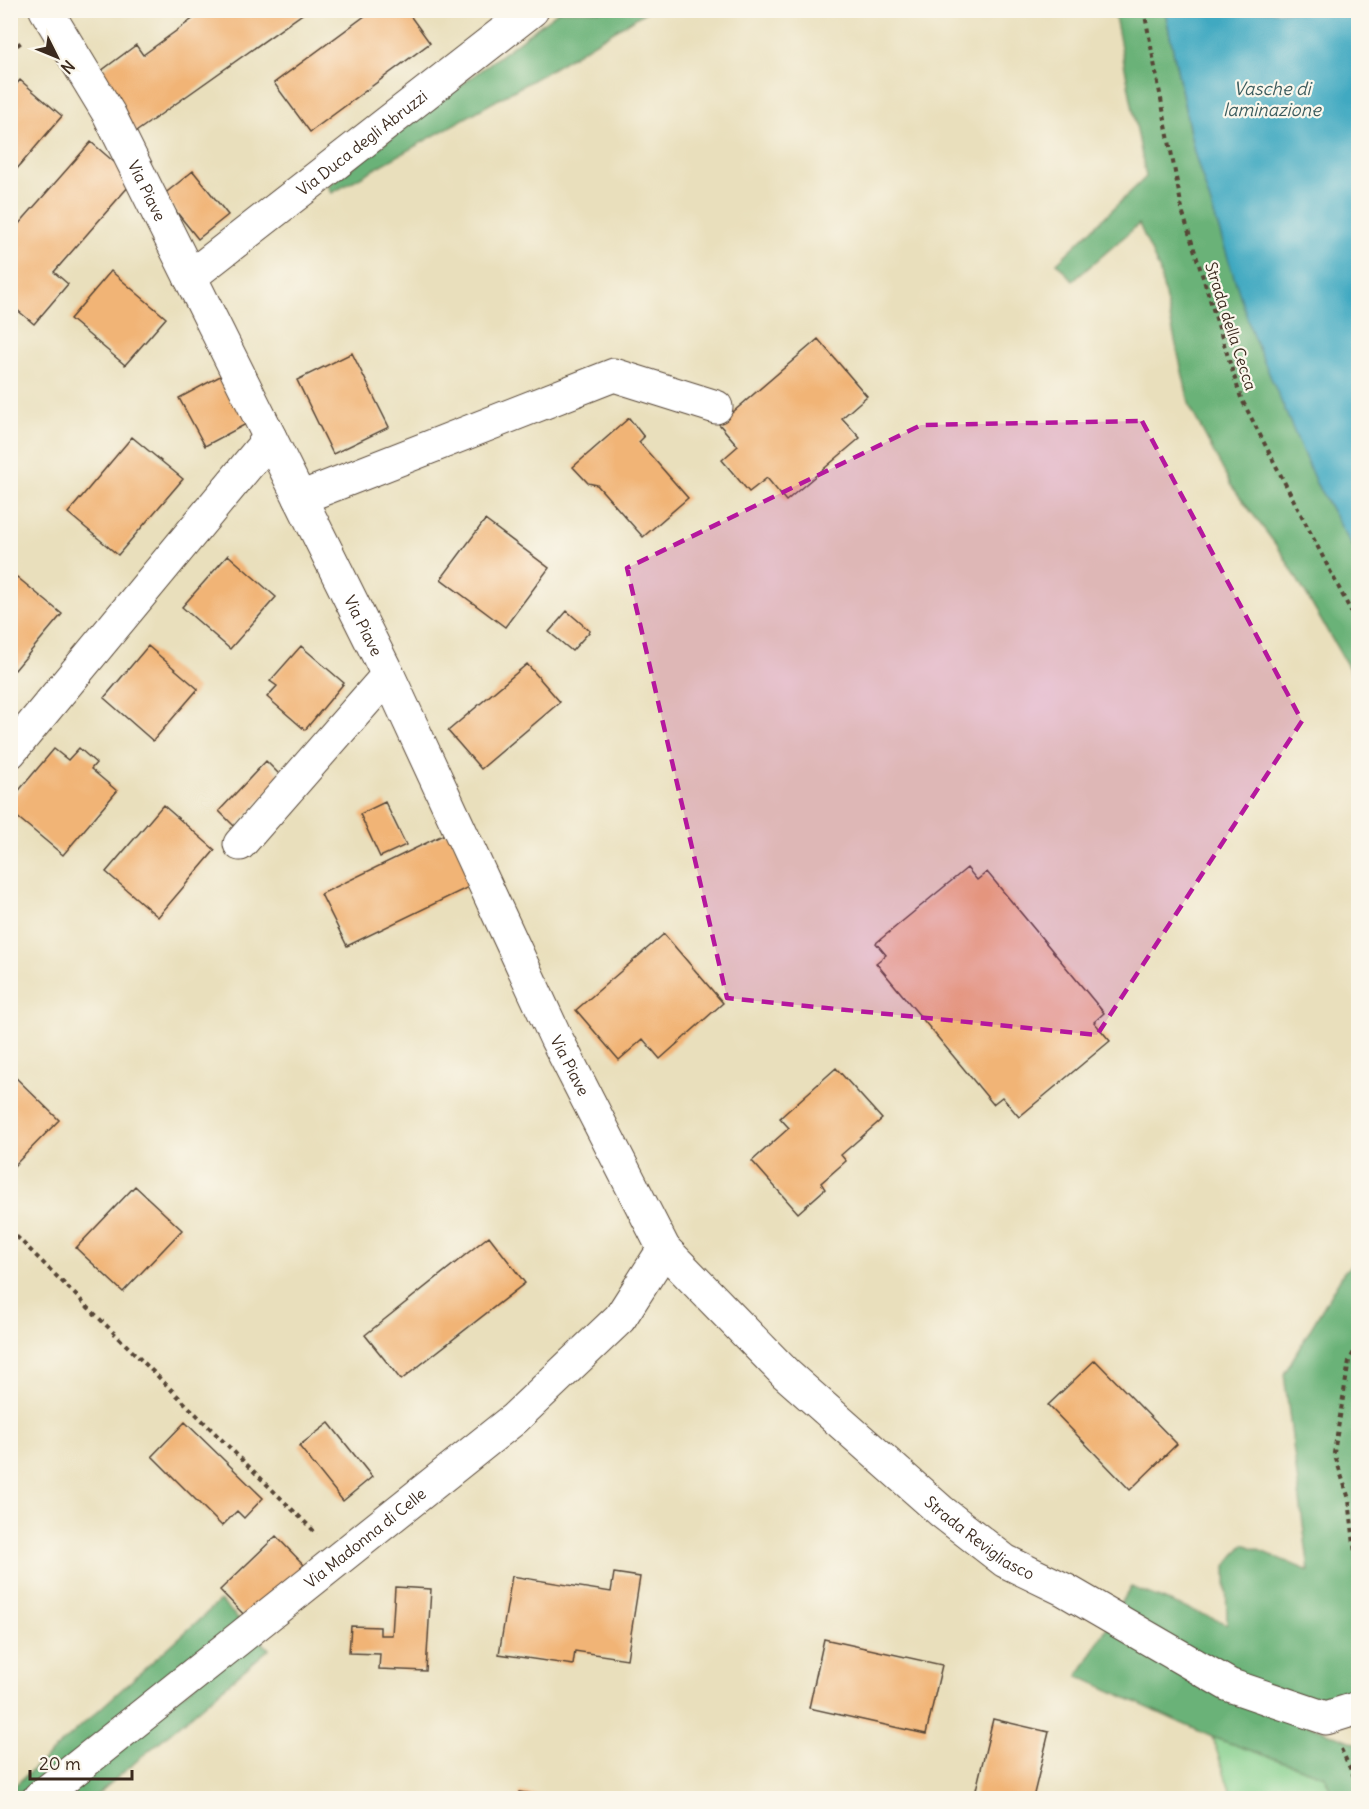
<svg xmlns="http://www.w3.org/2000/svg" width="1369" height="1809" viewBox="0 0 1369 1809" font-family="Delius,sans-serif">
<rect width="100%" height="100%" fill="#fbf7ec"/>
<filter id="ink" filterUnits="userSpaceOnUse"><feTurbulence type="fractalNoise" baseFrequency=".0167" numOctaves="2"/><feDisplacementMap in="SourceGraphic" scale="12" xChannelSelector="R" yChannelSelector="G"/><feConvolveMatrix kernelMatrix="1 2 1 2 8 2 1 2 1" color-interpolation-filters="sRGB"/></filter>
<filter id="wash" filterUnits="userSpaceOnUse"><feTurbulence type="fractalNoise" baseFrequency=".008" numOctaves="4" result="noise"/><feDisplacementMap in="SourceGraphic" scale="24" xChannelSelector="R" yChannelSelector="G"/><feGaussianBlur stdDeviation="1.35" result="paint"/><feColorMatrix in="noise" values="0 0 0 0 0 0 0 0 0 0 0 0 0 0 0 0 0 1.4 0 .05"/><feComposite in="paint" operator="in"/></filter>
<g filter="url(#wash)">
<rect width="100%" height="100%" fill="#e9dfbc"/>
<path fill="#84cf8c" stroke="#607c55" stroke-width="1.5" d="M1212,1737L1325,1776L1334,1798H1233Z"/>
<path fill="#6bb278" stroke="#536e4b" stroke-width="1.5" d="M559,11H647L543,74L332,193L328,186Z
M1114,11H1165L1194,152L1316,483L1358,556V684L1282,553L1231,485L1190,407L1159,269L1139,224L1073,281L1057,263L1146,177Z
M1358,1258V1689L1302,1702L1276,1712L1358,1744V1798H1334L1325,1776L1212,1737L1078,1676L1131,1587L1227,1624L1226,1566L1244,1544L1309,1571L1284,1374L1344,1272Z
M220,1601L243,1623L31,1794L11,1789Z
M255,1635L269,1649L93,1798H56Z"/>
<path fill="#41a9c1" stroke="#3e6a70" stroke-width="1.5" d="M1165,11H1358V556L1316,483L1253,336L1194,152Z"/>
<g id="blocks">
<path fill="#f1b476" d="M205,10H308L133,134L101,71L136,45L143,55Z
M373,10H406L430,43L310,132L274,83Z
M20,80L62,116L10,177V92Z
M91,142L128,174L129,186L54,272L68,284L34,324L10,304V234Z
M193,171L228,215L198,239L163,195Z
M111,271L166,318L125,365L70,319Z
M818,339L867,396L842,418L860,438L786,501L767,478L749,492L722,460L738,446L719,424Z
M352,353L389,427L333,454L297,380Z
M224,374L250,422L205,446L179,398Z
M629,418L644,437L639,442L688,498L643,537L597,485L588,483L573,467Z
M132,437L183,479L118,555L68,513Z
M485,520L549,568L505,627L441,579Z
M228,555L276,597L230,649L182,607Z
M17,577L62,614L15,670L10,666V585Z
M567,611L590,631L572,651L549,632Z
M148,646L198,689L153,741L104,698Z
M301,646L344,683L305,730L267,697L277,686L270,681Z
M527,664L560,702L481,769L448,731Z
M79,748L96,763L91,769L117,791L63,855L10,811V801L54,749L68,760Z
M266,761L282,777L235,827L219,811Z
M385,802L406,845L380,857L360,814Z
M163,805L215,850L158,917L106,872Z
M449,832L475,884L347,946L321,894Z
M967,868L977,880L987,872L1104,1013L1094,1022L1110,1041L1019,1117L1002,1097L993,1104L876,963L886,955L876,943Z
M664,934L723,1003L660,1059L643,1039L619,1060L576,1010Z
M836,1068L882,1119L841,1155L846,1161L821,1183L825,1189L798,1213L752,1161L789,1128L780,1118Z
M10,1072L59,1120L10,1170Z
M135,1186L182,1230L123,1292L76,1248Z
M489,1236L525,1283L401,1380L365,1335Z
M1095,1360L1177,1444L1130,1490L1048,1405Z
M185,1422L263,1498L244,1518L237,1511L222,1526L152,1456Z
M329,1423L372,1477L343,1501L299,1446Z
M276,1536L304,1565L249,1620L220,1590Z
M614,1573L640,1577L627,1659L575,1651L573,1665L499,1654L512,1576L611,1592Z
M395,1587L431,1589L426,1671L379,1669L380,1654L349,1653L351,1626L380,1627V1635H392Z
M824,1639L942,1665L926,1734L809,1708Z
M993,1719L1049,1732L1033,1798H974Z
M519,1792L553,1797V1798H518Z"/>
</g>
</g>
<g filter="url(#ink)">
<use href="#blocks" fill-opacity="0" stroke="#554536" stroke-width="1.5"/>
<g fill="none" stroke-linecap="round" stroke-linejoin="round">
<g stroke="#554536" stroke-width="35">
<g id="minor">
<path id="s1" d="M46,10L109,114L388,675L556,1038L664,1249L786,1374L942,1512L1005,1561L1065,1590L1229,1685L1326,1718L1358,1708"/>
<path id="s2" d="M190,277L532,10"/>
<path d="M300,498L614,375L716,407"/>
<path d="M10,752L270,438"/>
<path d="M240,844L388,675"/>
<path id="s3" d="M39,1798L514,1419L620,1318L664,1249"/>
</g>
</g>
<path stroke="#554536" stroke-width="4" stroke-dasharray="4.5 4.5" stroke-linecap="butt" d="M1144,10L1183,214L1241,398L1358,625
M10,51L24,40
M10,1230L317,1534
M1358,1345L1349,1361L1334,1453L1349,1499L1358,1580
M1341,1749L1358,1785"/>
<use href="#minor" stroke="#fff" stroke-width="33"/>
</g>
</g>
<path fill="#b5179e" fill-opacity="0.2" stroke="#b5179e" stroke-width="4.5" stroke-dasharray="12 8" stroke-linejoin="round" d="M1142,421L1302,721L1097,1035L727,998L627,568L921,425Z"/>
<g text-anchor="middle" stroke-width="4.5" stroke-linejoin="round" paint-order="stroke">
<g font-size="16" fill="#3b2a1e" stroke="#fbf7ec">
<text dy="6" stroke="none"><textPath href="#s2" startOffset="218">Via Duca degli Abruzzi</textPath></text>
<text dy="6" stroke="none"><textPath href="#s1" startOffset="207">Via Piave</textPath></text>
<text transform="translate(1231 326) rotate(72)" y="6">Strada della Cecca</text>
<text dy="6" stroke="none"><textPath href="#s1" startOffset="693">Via Piave</textPath></text>
<text dy="6" stroke="none"><textPath href="#s1" startOffset="1179">Via Piave</textPath></text>
<text dy="6" stroke="none"><textPath href="#s1" startOffset="1814">Strada Revigliasco</textPath></text>
<text dy="6" stroke="none"><textPath href="#s3" startOffset="417">Via Madonna di Celle</textPath></text>
</g>
<g font-size="18" font-style="italic" fill="#3d5d5f" stroke="#fbf7ec">
<text x="1272" y="95">Vasche di<tspan x="1272" dy="21">laminazione</tspan></text>
</g>
</g>
<rect width="1369" height="1809" fill="none" stroke="#fbf7ec" stroke-width="36"/>
<g transform="translate(57 57) rotate(133)" stroke="#fbf7ec" stroke-width="4.5" paint-order="stroke">
<path d="M0-4.5L10 22L0 15L-10 22Z" fill="#3b2a1e"/>
<text y="-9" font-size="16" font-weight="bold" text-anchor="middle" fill="#3b2a1e">N</text>
</g>
<path d="M30 1770v9h102v-9" fill="none" stroke="#3b2a1e" stroke-width="3"/>
<text x="39" y="1770" font-size="18" fill="#3b2a1e" stroke="#fbf7ec" stroke-width="4.5" paint-order="stroke">20 m</text>
</svg>
